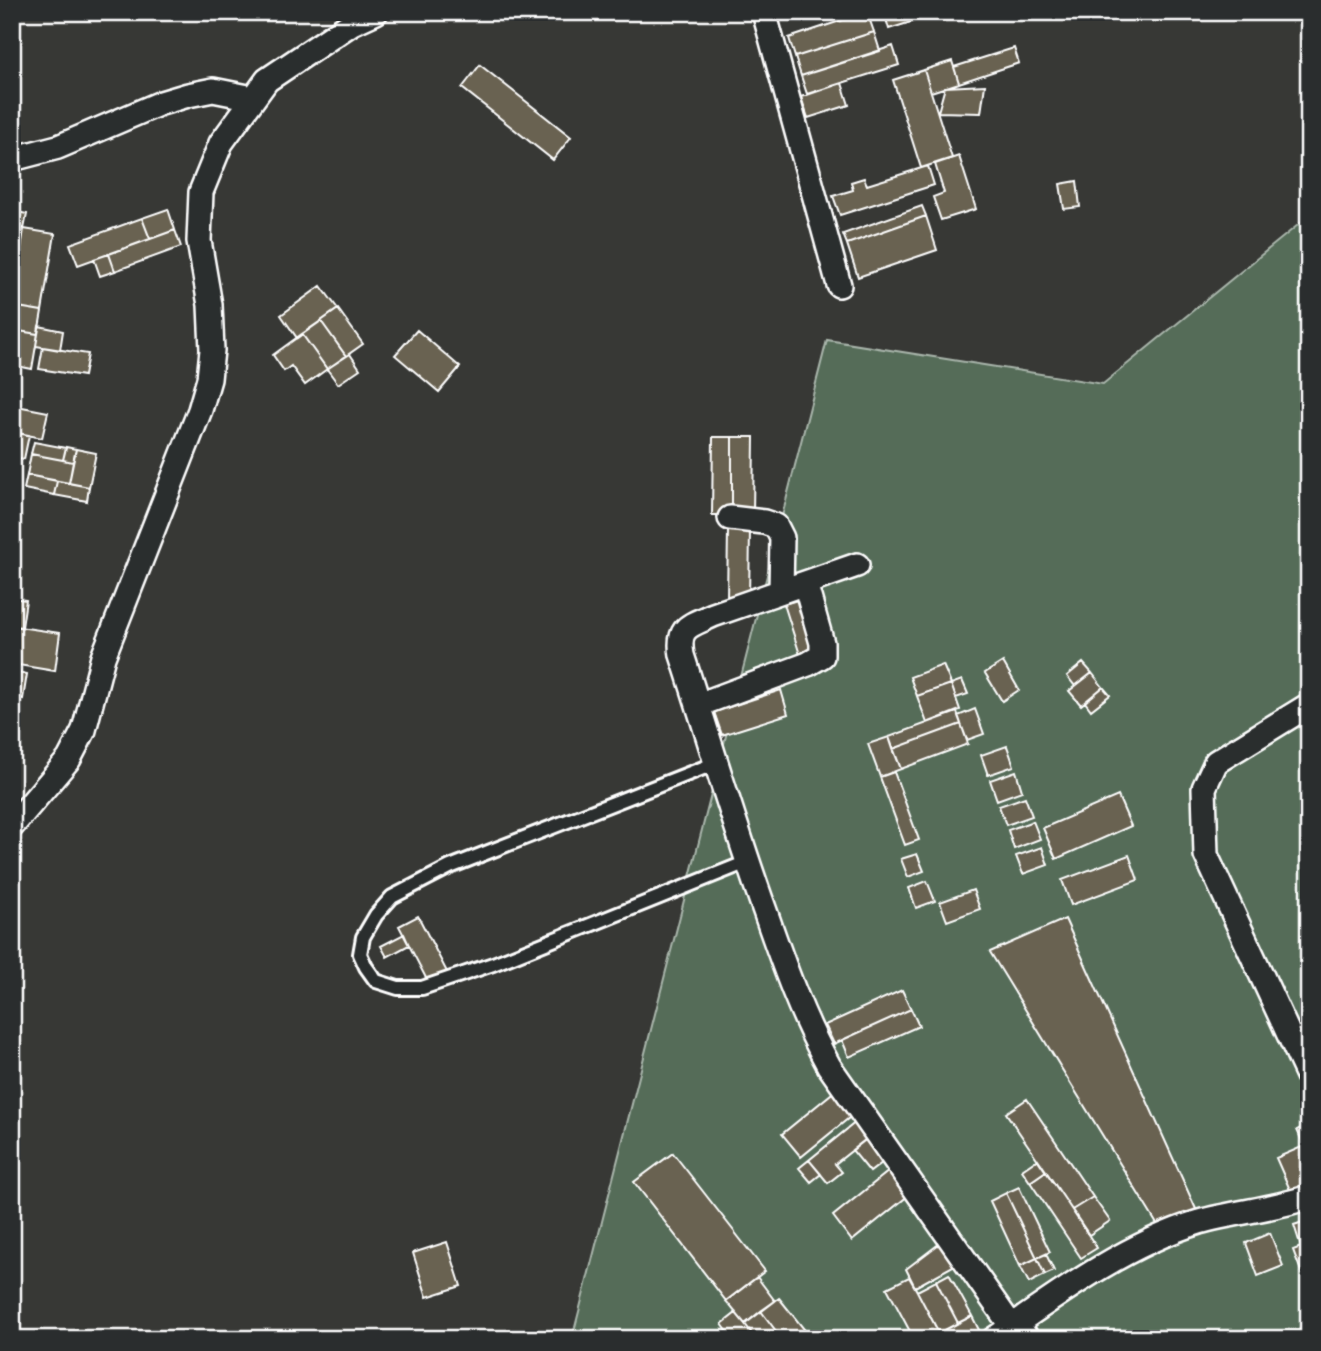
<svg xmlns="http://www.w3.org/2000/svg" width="1321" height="1351" viewBox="0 0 1321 1351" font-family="Sriracha,sans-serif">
<rect width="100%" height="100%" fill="#373835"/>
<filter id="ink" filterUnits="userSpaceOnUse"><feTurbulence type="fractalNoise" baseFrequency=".0143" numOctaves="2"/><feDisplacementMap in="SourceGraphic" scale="14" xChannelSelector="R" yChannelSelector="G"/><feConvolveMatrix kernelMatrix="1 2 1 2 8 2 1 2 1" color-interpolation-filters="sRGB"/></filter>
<g filter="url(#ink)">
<path fill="#556c59" stroke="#aab6ac" stroke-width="2" d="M1309,216V1339H572L827,340L1103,384Z"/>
<path fill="#696251" stroke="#fff" stroke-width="2" d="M867,12L874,32L795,57L789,38Z
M884,12H911L914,21L889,29Z
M874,32L880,51L801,76L795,57Z
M893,46L899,65L807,94L801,76Z
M1014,48L1019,63L959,83L954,67Z
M952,61L959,83L931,92L924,70Z
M480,65L571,137L553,160L462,88Z
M924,70L952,158L921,168L893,80Z
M842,83L849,105L808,118L801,97Z
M985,85L981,113L938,112L945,87Z
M959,156L976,209L941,220L933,197L944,193L935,164Z
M928,166L934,185L840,215L833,196L853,190L851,182L864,178L867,185Z
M1077,181L1080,207L1064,209L1060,184Z
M922,206L926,216L847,244L843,234Z
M168,209L175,230L150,239L142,218Z
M12,211L27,214L24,229L12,227Z
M926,216L937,250L858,277L847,244Z
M142,218L150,239L78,265L70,244Z
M12,227L24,229L14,293H12Z
M24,229L55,234L42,311L12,306Z
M175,230L181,247L115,271L109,254Z
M109,254L115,271L100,276L94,259Z
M321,286L338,309L297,338L281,315Z
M12,306L42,311L38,334L12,330Z
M338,309L363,344L346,356L321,321Z
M321,321L346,356L327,369L302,334Z
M39,326L63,331L60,350L36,346Z
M12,330L38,334L32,369L12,365Z
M417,330L460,367L439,392L395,355Z
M302,334L327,369L305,385L291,366L284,371L273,355Z
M43,347L88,354L84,376L39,369Z
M350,354L360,369L338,384L327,369Z
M12,405L48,412L42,438L12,432Z
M12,432L29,435L24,459L12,457Z
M713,437H732V515H712Z
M732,437H754L753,515H732Z
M34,442L66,448L63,460L31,454Z
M66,447L76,449L73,462L63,460Z
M76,449L96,453L89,487L69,483Z
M31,454L73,462L69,483L27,475Z
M27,475L57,481L54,495L24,489Z
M57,481L89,487L87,501L54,495Z
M728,529H750L749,600H727Z
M12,598L26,600L22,627L12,626Z
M804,598L822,654L802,661L784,604Z
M12,626L60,633L55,671L12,664Z
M1003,662L1019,690L1002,701L985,673Z
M1083,663L1092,673L1075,686L1067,676Z
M943,665L951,684L917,696L910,677Z
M12,671L27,674L23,699L12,697Z
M1092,673L1103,687L1081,705L1069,691Z
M962,680L968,694L956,698L951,684Z
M951,684L960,710L927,723L917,696Z
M1103,687L1110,695L1091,710L1085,702Z
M781,690L788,714L722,735L714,712Z
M975,709L984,734L967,740L958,716Z
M957,712L961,724L893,749L889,737Z
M961,724L968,744L901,769L893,749Z
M889,737L901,769L880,777L868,744Z
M1007,746L1014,766L988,775L981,755Z
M1016,771L1022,791L997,800L990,780Z
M894,772L919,840L905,845L880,777Z
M1118,796L1131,826L1056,859L1043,828Z
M1025,797L1032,816L1006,825L999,806Z
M1033,821L1040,839L1014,849L1008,830Z
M1042,847L1048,865L1023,874L1016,856Z
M917,854L924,871L908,877L901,859Z
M1129,855L1138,880L1071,905L1062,880Z
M927,881L935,901L916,908L909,888Z
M973,890L980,909L947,921L940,902Z
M418,916L447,972L428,982L399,926Z
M1065,919L1200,1218L1163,1234L990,952Z
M404,934L409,945L387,957L381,946Z
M902,990L911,1009L834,1044L825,1025Z
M911,1009L919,1026L849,1057L842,1040Z
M836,1090L855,1113L801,1157L782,1134Z
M1027,1099L1093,1197L1072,1210L1006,1113Z
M856,1122L869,1137L835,1164L842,1172L828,1183L809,1160Z
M1309,1124V1156L1297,1130Z
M869,1137L887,1159L870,1172L852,1150Z
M1304,1146L1309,1156V1192L1294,1199L1276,1158Z
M673,1153L765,1271L726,1301L634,1182Z
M1038,1159L1046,1171L1030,1182L1022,1170Z
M809,1160L821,1174L811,1182L799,1168Z
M894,1167L914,1191L852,1241L833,1216Z
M1046,1171L1097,1248L1081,1258L1030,1182Z
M1019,1187L1050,1252L1037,1258L1006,1193Z
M1006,1193L1037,1258L1020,1266L990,1201Z
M1093,1197L1110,1221L1089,1235L1072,1210Z
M1309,1220V1244L1301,1247L1294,1225Z
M1270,1233L1283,1266L1258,1276L1246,1243Z
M447,1242L461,1286L427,1297L413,1253Z
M939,1244L955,1265L915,1287L906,1269Z
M1309,1244V1292L1293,1250Z
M1046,1254L1054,1271L1045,1275L1037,1258Z
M1037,1258L1045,1275L1029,1283L1020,1266Z
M949,1274L972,1316L958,1323L936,1281Z
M757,1277L775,1301L745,1324L726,1301Z
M909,1277L917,1291L942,1339H914L887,1288Z
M936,1281L958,1323L939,1333L917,1291Z
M779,1298L808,1334L802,1339H782L761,1311Z
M761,1311L782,1339H756L745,1324Z
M736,1313L745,1324L756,1339H733L722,1324Z
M972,1316L980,1332L967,1339H942L939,1333Z"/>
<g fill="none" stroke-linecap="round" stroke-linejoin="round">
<g stroke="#fff" stroke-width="18">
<path id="service" d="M716,763L450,867L392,897L376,915L363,937L360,954L366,967L376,981L398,988H422L493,964L747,862
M1022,1320L1033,1339"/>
</g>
<g stroke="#fff" stroke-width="28">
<path id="minor" d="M764,12L839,285
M12,159L58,147L161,103L188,95L213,90L253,98
M730,518L764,522L776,526L782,538L781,591
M857,565L713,615C690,626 677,626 682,655C710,741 735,828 766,914C784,966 802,1017 829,1066L1012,1327
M698,705L808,664L822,656V643L805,583
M1309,705L1216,762L1204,788L1206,855L1309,1078
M12,826L69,759L84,730L103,657L200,410L209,379L212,350L210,305L199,241L201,192L221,143L267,80L352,23L376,12
M994,1339C1057,1295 1124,1245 1199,1222C1235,1212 1273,1209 1309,1197"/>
</g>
<use href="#service" stroke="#2a2d2e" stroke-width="12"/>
<use href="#minor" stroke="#2a2d2e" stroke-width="23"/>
</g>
</g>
<rect width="1321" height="1351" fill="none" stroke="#2a2d2e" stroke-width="42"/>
<rect x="21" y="21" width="1279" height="1309" fill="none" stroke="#fff" stroke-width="2.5" filter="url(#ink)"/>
</svg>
